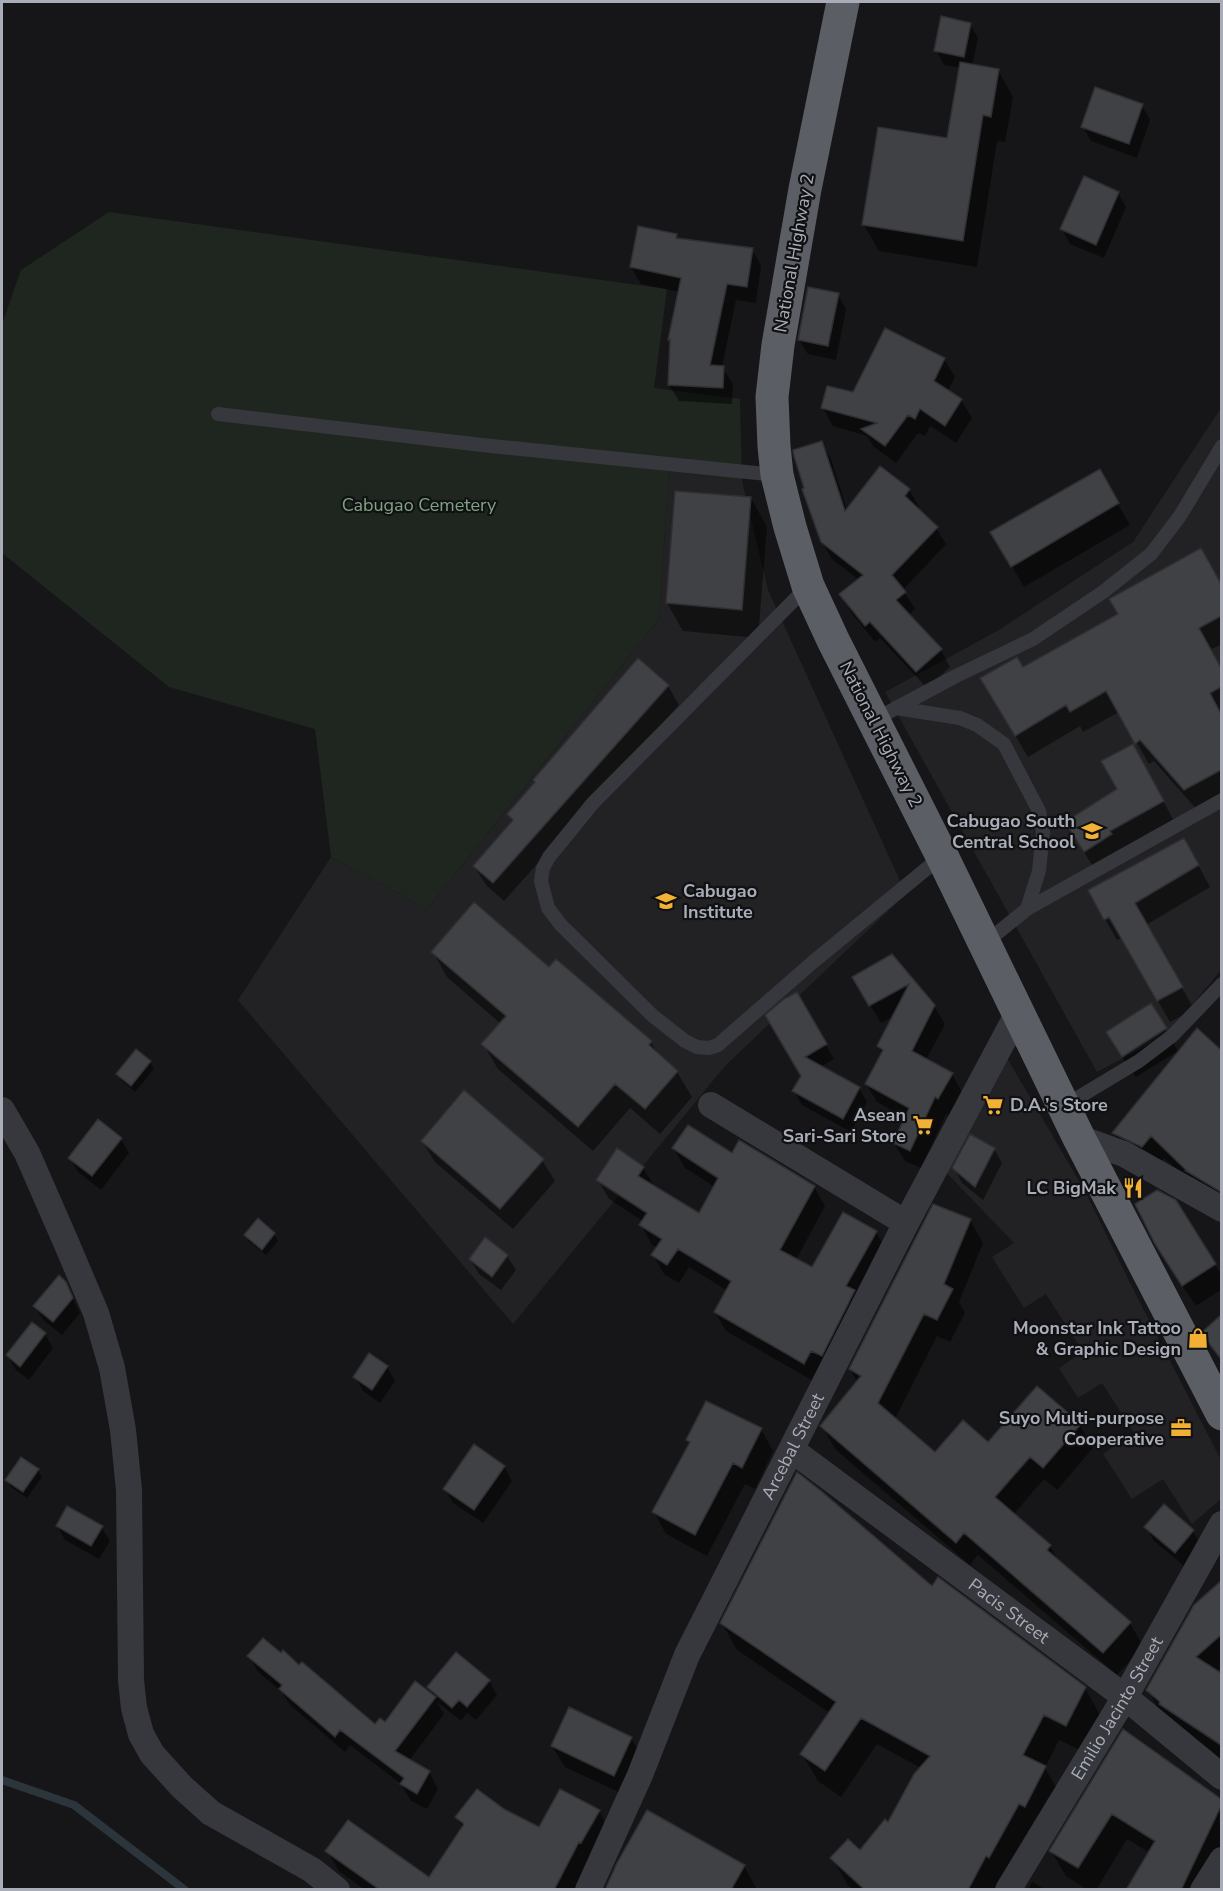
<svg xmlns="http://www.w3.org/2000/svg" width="1223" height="1891" viewBox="0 0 1223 1891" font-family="'Nunito Sans',sans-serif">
<rect width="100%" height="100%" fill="#161618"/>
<path fill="#222225" d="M1221,408V970L1167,1035L1097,1072L885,692L999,630L1133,542Z
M669,471L742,481L768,590L906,894L725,1066L513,1324L238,1000L331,857L427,909L659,619Z
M1003,1051L1086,1193L1133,1289L1221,1460V1499L1192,1524L1163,1479L1132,1499L1103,1454L1134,1433L1102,1383L1078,1398L1059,1368L1083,1352L1046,1294L1024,1308L992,1257L1014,1243L940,1166Z"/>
<path fill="#1e261f" d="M109,212L667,289L654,388L740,399L742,481L669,471L659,619L427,909L331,857L315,729L169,687L2,553V324L21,270Z"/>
<path fill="#0007" d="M970,24L978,38L972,66L998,70L1013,97L1005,142L997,141L977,267L879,251L864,225L948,139L961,68L944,65L936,50Z
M1142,106L1150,120L1137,158L1091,141L1083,127Z
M1118,193L1126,207L1104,258L1070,244L1062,229Z
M676,235L678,239L752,249L761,266L756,303L736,300L722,367L733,384L732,404L679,401L669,385L671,343L669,339L679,292L641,284L631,267Z
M838,295L846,309L836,360L808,354L799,340Z
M944,359L955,377L948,391L961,400L972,418L956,443L930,426L925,436L918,433L896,463L874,447L867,436L833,426L823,408Z
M821,443L831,459L847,510L880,468L909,490L919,507L917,509L936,528L946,544L903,590L915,609L908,615L941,650L950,667L927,688L880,638L875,642L850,611L841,595L859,580L832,559L822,542Z
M1099,471L1130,525L1024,587L992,533Z
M751,498L767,527L758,638L683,631L667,603Z
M1201,550L1222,586V644L1210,650L1222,671V798L1198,811L1154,761L1149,764L1119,712L1083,732L1080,726L1028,757L994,700L1022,669L1120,615Z
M668,686L679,705L504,901L486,885L474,866L513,822L508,814Z
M1145,767L1175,823L1097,873L1079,844L1119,789Z
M1196,861L1210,887L1146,925L1194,1009L1170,1022L1122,938L1117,940L1105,919Z
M433,952L549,969L651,1042L659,1056L677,1072L692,1097L660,1134L630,1108L593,1151L498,1069L483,1044L501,1024L447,977Z
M891,956L934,1006L945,1024L926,1060L952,1074L962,1092L949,1116L946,1114L921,1168L905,1161L894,1143L906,1118L877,1102L866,1084L883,1054L878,1046L894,1016L881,1023L854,978Z
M796,994L834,1059L820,1067L859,1088L867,1102L851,1132L802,1105L794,1091L802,1076Z
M1150,1005L1178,1051L1136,1077L1120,1054Z
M1192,1036L1222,1052V1206L1198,1190L1164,1158L1155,1169L1127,1156L1114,1133Z
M150,1062L154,1069L135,1092L122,1081L118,1074Z
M121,1139L129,1153L101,1190L78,1172L70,1158Z
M422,1141L542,1160L555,1181L513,1229L435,1162Z
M674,1149L732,1155L814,1187L825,1206L796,1260L813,1269L876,1232L887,1251L815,1382L726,1331L715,1312L728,1291L689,1267L679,1283L664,1274L653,1255L658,1248L652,1245L641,1225L644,1222L609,1199L598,1180L643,1168L655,1187L699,1215L715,1187L685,1168Z
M994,1149L1002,1163L983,1200L962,1183L954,1168Z
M258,1220L274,1234L278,1241L266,1255L249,1242L246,1235Z
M970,1220L983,1243L959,1302L965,1313L950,1342L937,1336L895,1419L935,1454L1080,1425L1093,1448L1057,1490L1044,1479L1013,1515L1050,1546L1059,1562L1130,1623L1143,1646L1117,1675L978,1555L970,1565L835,1449L822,1426L858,1383L850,1369Z
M507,1256L516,1270L501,1290L479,1274L470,1259Z
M1215,1264L1219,1272L1222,1267V1289L1196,1306L1169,1266Z
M65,1283L80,1313L62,1335L43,1320L35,1306Z
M1222,1317V1363L1203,1333Z
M32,1324L45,1334L53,1348L29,1380L16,1370L7,1355Z
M387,1367L395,1381L380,1403L363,1391L355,1377Z
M761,1429L773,1451L755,1489L745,1484L707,1556L666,1534L654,1512L690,1444L688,1440Z
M504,1467L512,1481L483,1523L453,1503L445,1489Z
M38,1470L42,1477L27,1498L11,1487L7,1480Z
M57,1526L101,1527L110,1541L99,1559L65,1540Z
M1146,1527L1193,1531L1201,1545L1184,1566L1154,1541Z
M1222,1583V1667L1216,1672L1222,1675V1762L1217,1759L1212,1751L1173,1725L1160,1712L1148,1690L1195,1606Z
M932,1588L1085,1688L1100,1715L1082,1751L1059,1740L1045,1768L1060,1794L997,1890H853L848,1885L832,1858L860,1852L888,1824L921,1768L877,1744L841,1797L818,1781L802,1754L830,1713L737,1650L722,1623Z
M249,1656L299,1667L375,1726L385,1724L415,1684L435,1699L429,1687L489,1681L497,1695L476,1720L467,1713L461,1721L437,1702L444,1714L409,1761L429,1772L438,1789L427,1809L411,1801L401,1784L350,1745L345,1752L290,1705L282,1692L258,1672Z
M1123,1731L1217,1797L1222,1795V1861L1208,1890H1127L1150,1853L1127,1839L1096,1890H1088L1066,1876L1051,1851Z
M631,1738L644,1759L627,1796L565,1767L552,1746Z
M503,1810L539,1829L599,1811L610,1831L574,1890H365L339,1871L327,1851L430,1879L463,1828L457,1818Z
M744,1866L757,1890H606Z
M1032,1882L1046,1890H1028Z"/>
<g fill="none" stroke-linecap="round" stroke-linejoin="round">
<path stroke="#2c353c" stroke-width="8" d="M2,1780L74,1805L185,1890"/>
</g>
<path fill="#404145" stroke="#303034" stroke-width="1.5" d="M941,16L971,23L964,57L934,51Z
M960,62L999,69L991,117L983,115L963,241L862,225L878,127L947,138Z
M1095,87L1143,104L1129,144L1081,127Z
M1084,176L1119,192L1096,245L1060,229Z
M638,226L677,234L676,238L753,248L747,287L727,284L710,365L724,366L723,388L668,385L670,340H668L681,278L630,267Z
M808,287L839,293L828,346L798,340Z
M885,328L945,358L934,381L962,399L945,426L920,409L915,419L908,415L885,446L861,429L877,423L821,408L827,386L853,392Z
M822,441L845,511L880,466L910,489L905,496L938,527L892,575L906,592L896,600L942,649L916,672L870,622L865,626L839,594L863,575L821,542L802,489L804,488L794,456L793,450Z
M1100,469L1119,503L1011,567L990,532Z
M675,491L751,497L742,610L666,603Z
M1201,548L1221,584V616L1199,628L1221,668V687L1210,693L1221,714V770L1184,790L1140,740L1135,744L1106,691L1070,712L1066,705L1015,736L980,678L1017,657L1023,667L1118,614L1109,599Z
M638,658L669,685L493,883L473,866L513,820L507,814L535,782L533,780Z
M1133,744L1164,801L1110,831L1112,834L1084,852L1065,822L1117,789L1101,761Z
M1184,838L1199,865L1135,903L1183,987L1157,1001L1109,917L1104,920L1088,890Z
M474,902L549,967L556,959L652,1041L649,1045L678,1071L645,1109L615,1084L578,1127L481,1044L506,1016L431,952Z
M892,954L935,1005L912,1051L953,1073L938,1099L935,1097L910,1151L893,1143L909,1108L865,1084L883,1050L877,1046L909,984L869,1006L852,977Z
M797,992L827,1044L805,1057L860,1087L843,1119L792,1091L801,1076L765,1015L784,999Z
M1151,1003L1167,1028L1122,1057L1106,1032Z
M1197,1028L1221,1050V1192L1186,1171H1187L1151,1136L1142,1147L1112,1133Z
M136,1049L151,1061L131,1086L116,1074Z
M464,1090L544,1159L500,1209L421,1141Z
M98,1119L122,1138L92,1176L68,1158Z
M688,1125L732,1153L739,1140L815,1186L780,1250L812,1267L843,1212L877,1231L846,1286L855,1290L822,1356L811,1351L804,1364L714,1312L731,1281L678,1249L667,1265L651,1255L662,1239L639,1225L647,1213L596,1180L617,1148L644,1167L638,1176L699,1213L718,1178L672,1148Z
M970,1134L995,1148L975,1187L952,1168Z
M1157,1190L1176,1200L1216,1264L1182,1286L1155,1244L1135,1204Z
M933,1204L971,1219L944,1284L953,1289L937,1320L924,1314L878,1403L935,1452L963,1420L988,1442L1037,1386L1081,1424L1043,1468L1030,1457L995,1497L1051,1545L1047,1550L1131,1622L1103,1653L964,1533L956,1543L820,1426L861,1376L849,1369Z
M258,1218L275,1233L262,1250L244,1235Z
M485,1237L508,1255L492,1277L469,1259Z
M59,1275L66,1282L73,1298L53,1322L33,1306Z
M1221,1315V1359L1201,1333Z
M32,1322L46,1333L20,1367L6,1355Z
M369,1353L388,1366L372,1390L353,1377Z
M706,1401L762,1428L742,1468L733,1463L695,1535L652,1512L690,1442L686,1440Z
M474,1444L505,1466L474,1510L443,1489Z
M21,1457L39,1469L23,1492L5,1480Z
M797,1472L820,1490L932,1586L938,1577L1086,1687L1066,1726L1044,1715L1023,1755L1046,1766L1025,1807L1019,1804L989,1858L986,1856L968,1890H865L830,1858L848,1839L860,1850L885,1819L888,1822L914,1774L930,1756L861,1718L825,1771L800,1754L836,1702L720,1623Z
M1164,1504L1194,1530L1175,1553L1144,1527Z
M67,1506L103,1526L91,1546L56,1526Z
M1221,1581V1635L1196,1657L1221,1673V1745L1159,1704L1160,1702L1146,1690L1194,1605Z
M263,1638L281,1653L283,1650L299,1665L302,1662L375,1724L380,1718L385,1722L415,1681L436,1697L395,1751L430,1771L417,1794L400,1784L404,1778L340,1730L335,1737L279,1689L282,1685L247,1656Z
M456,1652L490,1680L467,1707L459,1700L452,1708L427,1687Z
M569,1707L632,1737L614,1776L551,1746Z
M1123,1729L1221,1799V1806L1181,1890H1126L1155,1841L1112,1814L1078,1868L1049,1851Z
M477,1789L504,1809L539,1827L560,1789L600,1810L581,1843L579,1842L554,1890H380L325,1851L348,1820L429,1877L464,1824L455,1817Z
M647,1810L745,1865L731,1890H605L617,1863Z"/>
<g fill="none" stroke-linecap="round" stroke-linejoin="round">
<path stroke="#37383d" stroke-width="14" d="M218,414L482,445L776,475
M808,586L593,803L549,857L543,868L541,881L548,908L561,925L653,1016L685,1041L697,1047L709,1048L718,1045L727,1037L813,962L942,856
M896,708L960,718L977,725L1004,744L1039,811L1043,832L1039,871L1027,909L985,943
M874,720L954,677L1033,639L1103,592L1151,554L1180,516L1222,446
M1027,909L1222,800
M1064,1106L1139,1061L1172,1036L1222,984"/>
<g stroke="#37383d" stroke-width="26">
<path d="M711,1105L906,1223"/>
<path d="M2,1110L27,1153L65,1240L96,1313L112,1368L123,1430L129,1490L131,1680L134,1708L141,1734L152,1754L182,1787L211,1813L312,1870L337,1890"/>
<path d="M1079,1138L1124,1154L1222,1209"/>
<path id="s1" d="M792,1450L1125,1697L1222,1777"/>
<path id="s2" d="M588,1890L640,1775L687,1655L906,1223L1018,1013"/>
<path id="s3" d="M1008,1890L1125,1697L1222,1524"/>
<path d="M1203,1890L1222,1860"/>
</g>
<path stroke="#5b5e65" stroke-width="33" d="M843,2L805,189L778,345L772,397L774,446L777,475L790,527L808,586L833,640L942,856L1079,1138L1222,1414"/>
</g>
<defs>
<g id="school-bare" transform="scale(1.62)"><path d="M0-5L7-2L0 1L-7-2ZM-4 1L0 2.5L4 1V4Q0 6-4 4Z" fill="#f2b134" stroke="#111113" stroke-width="2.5" paint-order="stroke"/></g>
<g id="supermarket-bare" transform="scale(1.62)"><path d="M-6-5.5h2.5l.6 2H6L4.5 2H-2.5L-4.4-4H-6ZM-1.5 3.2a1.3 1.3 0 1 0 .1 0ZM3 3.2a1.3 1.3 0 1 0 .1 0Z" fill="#f2b134" stroke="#111113" stroke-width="2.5" paint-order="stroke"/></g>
<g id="restaurant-bare" transform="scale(1.62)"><path d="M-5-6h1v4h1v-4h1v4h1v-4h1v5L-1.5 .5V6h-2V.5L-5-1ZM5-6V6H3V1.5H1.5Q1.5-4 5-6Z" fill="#f2b134" stroke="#111113" stroke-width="2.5" paint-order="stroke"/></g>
<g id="shop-bare" transform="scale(1.62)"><path d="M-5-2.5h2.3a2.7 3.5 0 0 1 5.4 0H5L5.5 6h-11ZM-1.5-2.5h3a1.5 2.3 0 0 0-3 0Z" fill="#f2b134" stroke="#111113" stroke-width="2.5" paint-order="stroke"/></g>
<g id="office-bare" transform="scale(1.62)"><path d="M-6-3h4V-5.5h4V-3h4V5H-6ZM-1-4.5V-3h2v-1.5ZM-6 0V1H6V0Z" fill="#f2b134" stroke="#111113" stroke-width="2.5" paint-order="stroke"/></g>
</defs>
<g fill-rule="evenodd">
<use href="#school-bare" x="1092" y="831"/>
<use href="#school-bare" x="666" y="901"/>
<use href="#supermarket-bare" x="993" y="1105"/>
<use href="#supermarket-bare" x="923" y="1125"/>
<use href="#restaurant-bare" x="1133" y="1188"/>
<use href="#shop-bare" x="1198" y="1338"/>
<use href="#office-bare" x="1181" y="1428"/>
</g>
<g text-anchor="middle" stroke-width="4.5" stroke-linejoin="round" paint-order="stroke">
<g font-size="18" fill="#a8adb8" stroke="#111113">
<text transform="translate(794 253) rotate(-80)" y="6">National Highway 2</text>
<text transform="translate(881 734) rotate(63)" y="6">National Highway 2</text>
<text dy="6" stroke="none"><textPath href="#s2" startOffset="489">Arcebal Street</textPath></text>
<text dy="6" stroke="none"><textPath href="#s1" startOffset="270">Pacis Street</textPath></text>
<text dy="6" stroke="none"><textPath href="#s3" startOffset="212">Emilio Jacinto Street</textPath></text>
</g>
<g font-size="18" fill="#7fa381" stroke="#111113">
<text x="419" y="511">Cabugao Cemetery</text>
</g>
<g font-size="18" font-weight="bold" fill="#a8adb8" stroke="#111113" text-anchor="end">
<text x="1075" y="827">Cabugao South<tspan x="1075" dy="21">Central School</tspan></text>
<text x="683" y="897" text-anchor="start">Cabugao<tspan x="683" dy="21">Institute</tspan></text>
<text x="1010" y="1111" text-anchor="start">D.A.’s Store</text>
<text x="906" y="1121">Asean<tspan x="906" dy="21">Sari-Sari Store</tspan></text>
<text x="1116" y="1194">LC BigMak</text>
<text x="1181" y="1334">Moonstar Ink Tattoo<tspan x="1181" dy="21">&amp; Graphic Design</tspan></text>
<text x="1164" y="1424">Suyo Multi-purpose<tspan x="1164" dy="21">Cooperative</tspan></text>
</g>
</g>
<rect width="1223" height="1891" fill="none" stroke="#a8adb8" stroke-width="6"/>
</svg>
